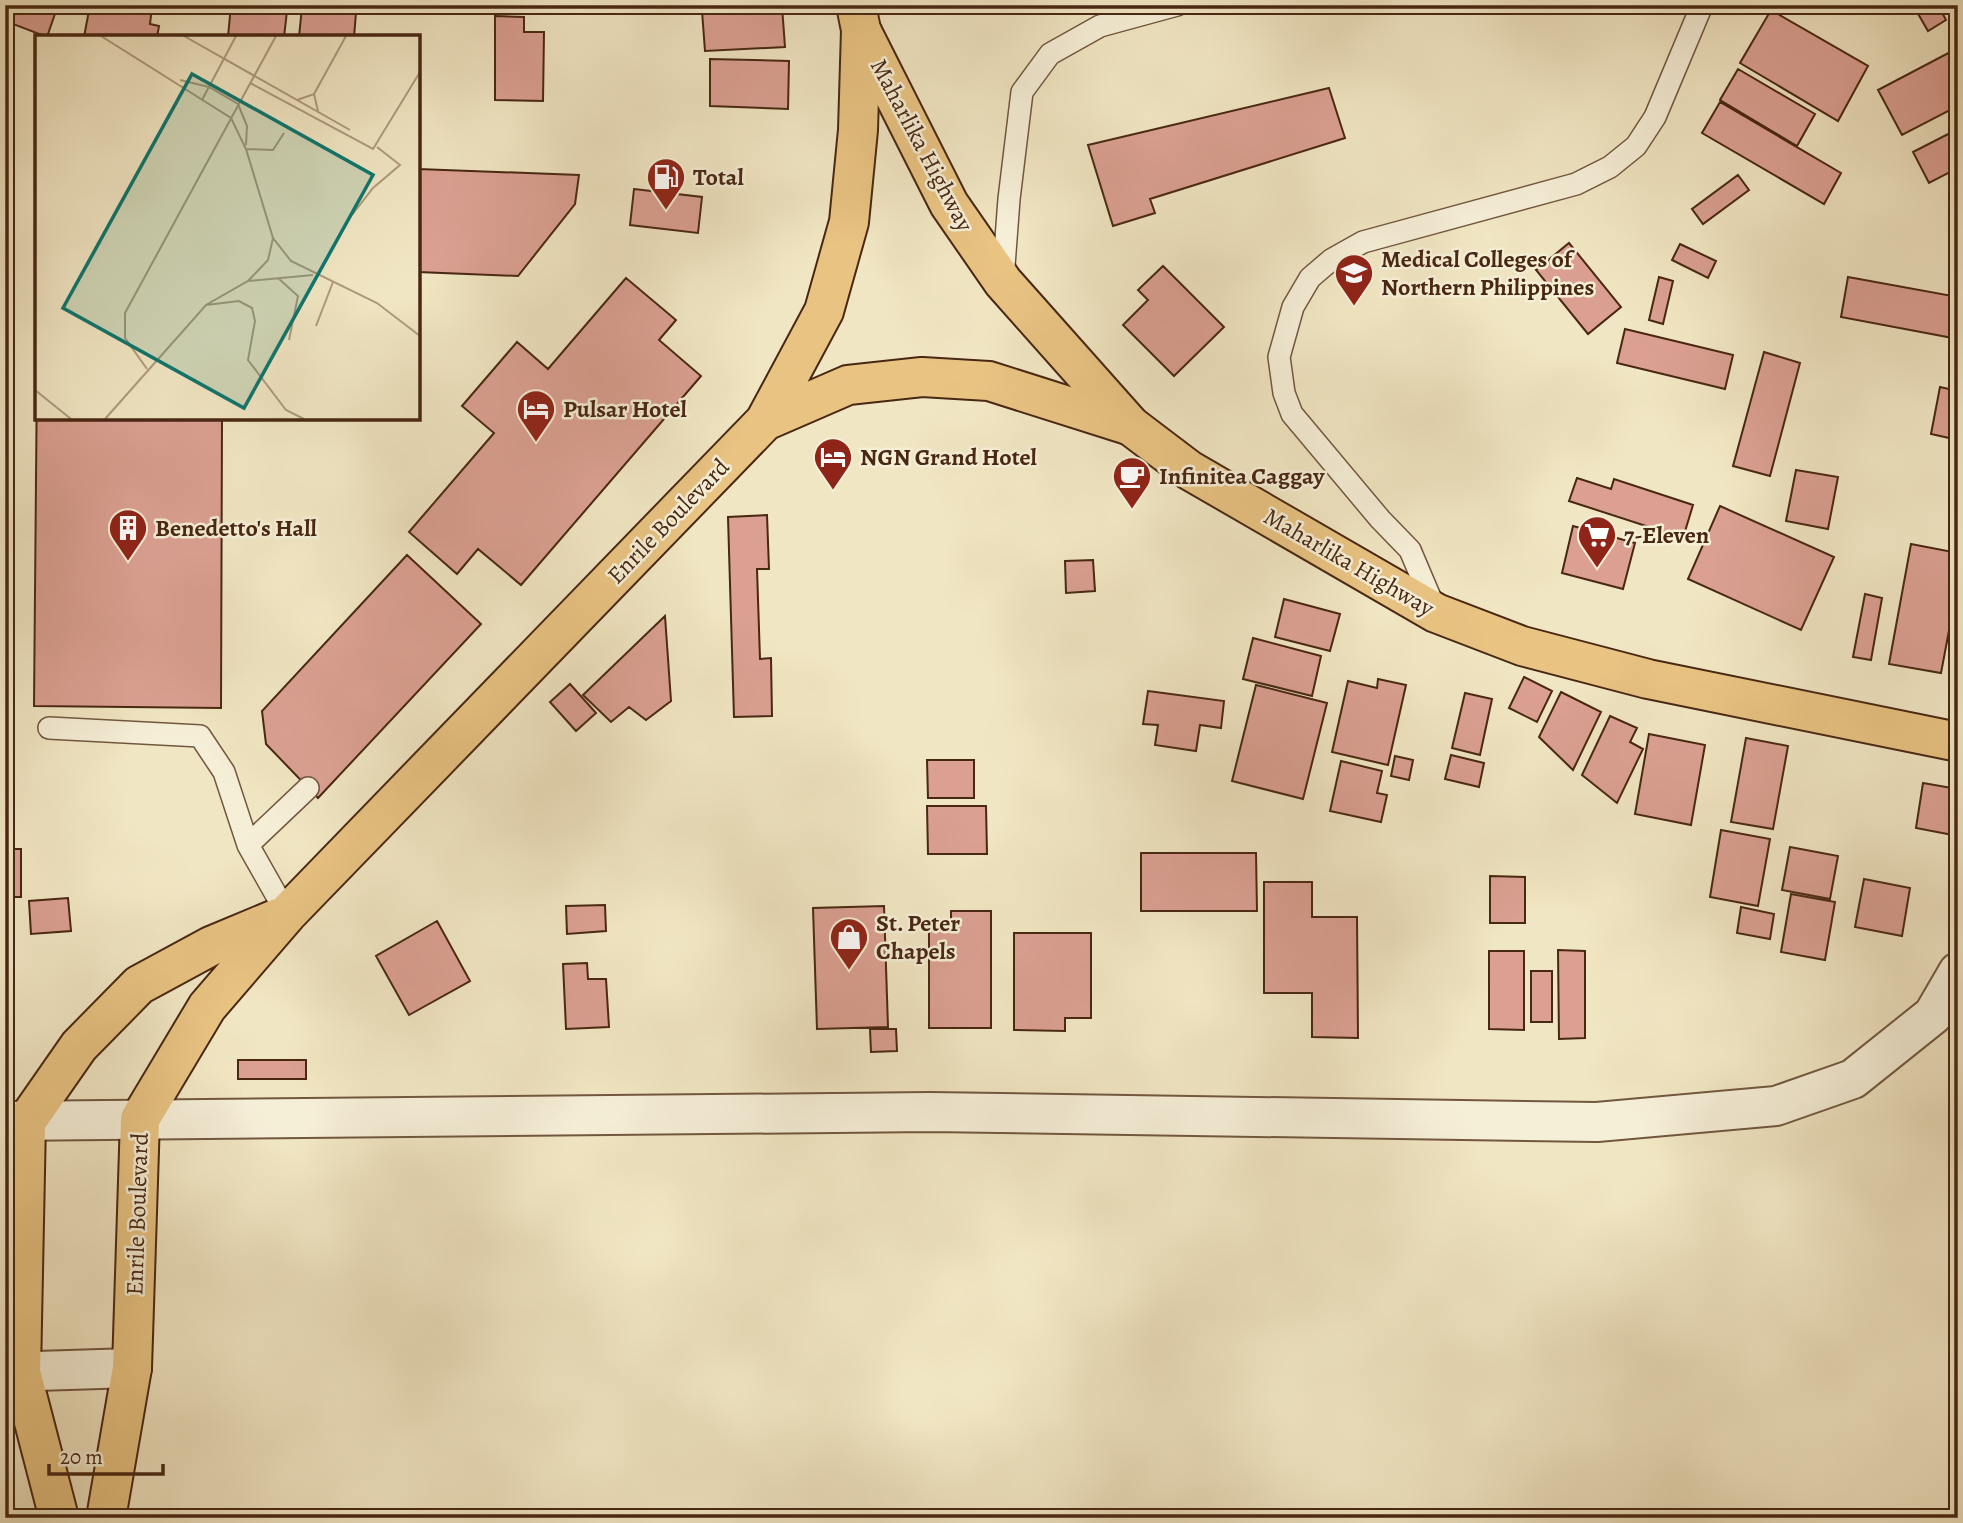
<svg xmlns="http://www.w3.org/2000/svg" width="1963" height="1523" viewBox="0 0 1963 1523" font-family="Alegreya,serif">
<rect width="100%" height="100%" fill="#f1e6c3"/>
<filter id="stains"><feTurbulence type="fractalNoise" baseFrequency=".00286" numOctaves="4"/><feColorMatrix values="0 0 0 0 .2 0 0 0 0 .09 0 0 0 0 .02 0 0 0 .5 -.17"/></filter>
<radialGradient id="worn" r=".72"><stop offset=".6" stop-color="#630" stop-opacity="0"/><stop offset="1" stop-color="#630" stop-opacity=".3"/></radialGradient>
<path fill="#dba092" stroke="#482713" stroke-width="2" d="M9,5H58L47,37L5,21Z
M90,5H145L152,7L150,24L159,26L157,37H84Z
M231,5L287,11L284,37H228Z
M1913,5H1938L1946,20L1928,31Z
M782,6L785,47L705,51L702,11Z
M302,7L356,13L354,37H299Z
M1771,10L1868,66L1838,121L1740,63Z
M495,16L524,17V32H544L543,101L495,100Z
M1958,48V106L1902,135L1878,90Z
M710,59L789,61L788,109L710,106Z
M1738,69L1815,114L1797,146L1720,100Z
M1329,88L1345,138L1150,199L1155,213L1113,226L1088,145Z
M1720,102L1841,173L1824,204L1702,133Z
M1958,129V168L1929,183L1913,152Z
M418,169L579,175L575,204L518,276L418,272Z
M1738,175L1749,190L1703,224L1692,209Z
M634,189L702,197L698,233L630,225Z
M1569,243L1621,307L1588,334L1536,270Z
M1680,244L1716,261L1708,278L1672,260Z
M1163,266L1224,327L1174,376L1123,325L1148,300L1138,290Z
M1659,277L1673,281L1663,324L1649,320Z
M1848,277L1958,297V339L1841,317Z
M626,278L676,320L659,340L701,376L521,585L478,549L457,574L409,532L494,433L462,406L517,342L548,369Z
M1625,329L1733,355L1725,389L1617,363Z
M1764,352L1800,363L1770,476L1733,466Z
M37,368V418H222L221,708L34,706Z
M1940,387L1958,391V440L1931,434Z
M1796,470L1838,477L1828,529L1786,521Z
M1577,478L1611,489L1614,479L1693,505L1683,538L1569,501Z
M1720,506L1834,557L1801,630L1688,579Z
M767,515L769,569H757L760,659L771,658L772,716L734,717L728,517Z
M1573,526L1635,543L1623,589L1562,573Z
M1911,544L1958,553V583L1941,673L1889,664Z
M407,555L481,624L318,798L266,744L262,711Z
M1093,560L1095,591L1066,593L1065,561Z
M1865,594L1882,598L1871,660L1853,657Z
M1284,599L1340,614L1330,651L1275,637Z
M665,616L671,701L646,720L629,707L611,722L583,695Z
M1253,638L1321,656L1312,696L1243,679Z
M1524,677L1552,691L1537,722L1509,708Z
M1378,679L1406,685L1388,765L1332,752L1348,681L1377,688Z
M570,684L596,713L576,731L550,702Z
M1256,685L1327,703L1303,799L1232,781Z
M1148,691L1224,701L1221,728L1200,725L1196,751L1155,745L1158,725L1143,724Z
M1561,692L1601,712L1573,770L1539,737Z
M1465,693L1492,699L1480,755L1452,748Z
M1610,716L1637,728L1630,742L1643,749L1617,803L1582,775Z
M1649,734L1705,745L1691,825L1635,814Z
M1746,738L1788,746L1773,829L1731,822Z
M1451,755L1484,763L1479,787L1445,779Z
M1395,756L1413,760L1409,780L1391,776Z
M927,760H974V798H928Z
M1341,761L1382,771L1377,793L1387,795L1381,822L1330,811Z
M1923,783L1958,789V836L1916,828Z
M927,806H986L987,854H928Z
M1721,830L1770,839L1758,906L1710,897Z
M1790,847L1838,856L1830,899L1782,890Z
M5,849H21V897H5Z
M1141,853H1256L1257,911H1141Z
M1490,876L1525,877V923H1490Z
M1864,879L1910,888L1902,936L1855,927Z
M1264,882H1312V917H1357L1358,1038L1312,1037V993H1264Z
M1791,894L1835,902L1825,960L1781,952Z
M68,898L71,931L31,934L29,901Z
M605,905L606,931L567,934L566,906Z
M884,906L888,1027L817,1029L813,908Z
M1741,907L1774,914L1770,939L1737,933Z
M951,911H991V1028H929V925H951Z
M437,921L470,981L409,1015L376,956Z
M1014,933H1091V1018H1065V1031L1014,1030Z
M1558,950L1585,951V1038L1559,1039Z
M1489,951H1524V1030L1489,1029Z
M587,963L588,979H606L609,1027L566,1029L563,964Z
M1531,971H1552V1022H1531Z
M870,1029H896L897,1051L871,1052Z
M238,1060H306V1079H238Z"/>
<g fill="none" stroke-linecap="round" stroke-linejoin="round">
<g stroke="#72573f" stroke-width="24">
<path id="service" d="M1003,279L1009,199L1022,92L1050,54L1100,26L1177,5
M1435,609L1410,550L1380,519L1292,414L1284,393L1279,357L1293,307L1310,278L1331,260L1363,242L1576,184L1610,167L1636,146L1655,117L1702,5
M49,728L200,736L224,772L248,845L287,914
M248,845L308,788"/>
</g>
<g stroke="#72573f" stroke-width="42">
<path id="minor" d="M5,1121L930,1112L1597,1122L1776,1106L1853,1079L1933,1015L1958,972
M5,1372L132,1368"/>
</g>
<g stroke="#482713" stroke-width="42">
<path id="primary" d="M861,30L949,204L1003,282L1131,426L1189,470L1436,613L1522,646L1648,679L1958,742"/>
</g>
<g stroke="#482713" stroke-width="42">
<path id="trunk" d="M765,421L848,385L922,377L989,381L1131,426
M59,1518L21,1372L26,1122L79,1046L139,985L211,946L278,918
M106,1518L132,1368L140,1119L207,1007L287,914L765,421L824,311L849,222L858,130L861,30L856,5"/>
</g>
<use href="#service" stroke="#f6efd8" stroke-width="21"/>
<use href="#minor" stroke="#f6efd8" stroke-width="38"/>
<use href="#primary" stroke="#e8c382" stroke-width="38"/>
<use href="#trunk" stroke="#e8c382" stroke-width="38"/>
</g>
<defs>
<g id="fuel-pin" transform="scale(2.0125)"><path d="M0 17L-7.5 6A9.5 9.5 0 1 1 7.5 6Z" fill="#8f2418" stroke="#f6efd8"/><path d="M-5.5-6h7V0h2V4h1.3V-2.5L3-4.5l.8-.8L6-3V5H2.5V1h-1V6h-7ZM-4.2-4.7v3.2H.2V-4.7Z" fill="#fff"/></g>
<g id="university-pin" transform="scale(2.0125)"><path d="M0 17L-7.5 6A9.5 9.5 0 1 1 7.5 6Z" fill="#8f2418" stroke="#f6efd8"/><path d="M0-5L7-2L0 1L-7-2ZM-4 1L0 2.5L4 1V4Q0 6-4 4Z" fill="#fff"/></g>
<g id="hotel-pin" transform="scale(2.0125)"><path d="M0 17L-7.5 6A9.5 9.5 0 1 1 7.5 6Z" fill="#8f2418" stroke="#f6efd8"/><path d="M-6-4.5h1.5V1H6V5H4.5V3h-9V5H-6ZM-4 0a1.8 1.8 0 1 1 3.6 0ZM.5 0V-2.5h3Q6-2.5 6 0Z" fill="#fff"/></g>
<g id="cafe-pin" transform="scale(2.0125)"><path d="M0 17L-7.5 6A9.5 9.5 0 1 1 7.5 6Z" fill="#8f2418" stroke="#f6efd8"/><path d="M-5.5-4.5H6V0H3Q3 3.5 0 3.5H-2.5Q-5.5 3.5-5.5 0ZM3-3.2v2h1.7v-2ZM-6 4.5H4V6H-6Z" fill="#fff"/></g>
<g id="building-pin" transform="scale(2.0125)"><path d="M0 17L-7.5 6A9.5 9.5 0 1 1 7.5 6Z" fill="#8f2418" stroke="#f6efd8"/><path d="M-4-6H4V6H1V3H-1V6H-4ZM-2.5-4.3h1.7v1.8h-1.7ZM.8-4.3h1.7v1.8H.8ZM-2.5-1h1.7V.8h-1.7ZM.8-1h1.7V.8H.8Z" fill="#fff"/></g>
<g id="supermarket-pin" transform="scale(2.0125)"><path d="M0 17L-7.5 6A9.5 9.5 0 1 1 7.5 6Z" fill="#8f2418" stroke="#f6efd8"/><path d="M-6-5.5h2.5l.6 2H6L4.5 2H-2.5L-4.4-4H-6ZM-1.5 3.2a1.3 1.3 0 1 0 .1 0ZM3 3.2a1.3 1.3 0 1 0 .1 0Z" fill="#fff"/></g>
<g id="shop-pin" transform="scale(2.0125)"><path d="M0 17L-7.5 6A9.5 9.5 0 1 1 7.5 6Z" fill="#8f2418" stroke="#f6efd8"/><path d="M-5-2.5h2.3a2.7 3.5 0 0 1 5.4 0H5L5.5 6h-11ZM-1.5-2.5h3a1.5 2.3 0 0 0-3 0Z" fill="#fff"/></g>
</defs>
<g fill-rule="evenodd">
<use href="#fuel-pin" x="666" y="177"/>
<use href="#university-pin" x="1354" y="273"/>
<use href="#hotel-pin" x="536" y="409"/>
<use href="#hotel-pin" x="833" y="457"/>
<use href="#cafe-pin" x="1132" y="476"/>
<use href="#building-pin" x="128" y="528"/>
<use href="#supermarket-pin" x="1597" y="535"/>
<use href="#shop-pin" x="849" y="937"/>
</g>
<g text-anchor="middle" stroke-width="5" stroke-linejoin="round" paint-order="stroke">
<g font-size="24" fill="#482713" stroke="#f6efd8">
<text transform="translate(922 145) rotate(62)" y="8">Maharlika Highway</text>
<text transform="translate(668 521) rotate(-46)" y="8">Enrile Boulevard</text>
<text transform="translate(1349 562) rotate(30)" y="8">Maharlika Highway</text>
<text transform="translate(137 1214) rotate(-88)" y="8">Enrile Boulevard</text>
</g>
<g font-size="24" font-weight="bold" fill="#482713" stroke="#f6efd8" text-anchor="start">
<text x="693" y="185">Total</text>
<text x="1381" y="267">Medical Colleges of<tspan x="1381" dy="28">Northern Philippines</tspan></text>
<text x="563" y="417">Pulsar Hotel</text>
<text x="860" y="465">NGN Grand Hotel</text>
<text x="1159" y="484">Infinitea Caggay</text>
<text x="155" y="536">Benedetto's Hall</text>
<text x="1624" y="543">7-Eleven</text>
<text x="876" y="931">St. Peter<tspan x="876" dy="28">Chapels</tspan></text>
</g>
</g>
<g transform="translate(35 35)">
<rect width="385" height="385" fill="#f1e6c3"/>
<path fill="none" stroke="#ad9a7d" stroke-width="2" d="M66,1L196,83L211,114L238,203L256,226L342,268L385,301M149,1L315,95M145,45L174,52L203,69L212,91L211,110M215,48L338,114L385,37M279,59L311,1M167,65L201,1M262,65L279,59L283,76M211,114L238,115L249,98M317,180L338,153L365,130L342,112M243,243L263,261L254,305M213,246L233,225L238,203M171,270L204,266L217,273L220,286L213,325L251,375L269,384M281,291L298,247M112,334L90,303V278L241,1M0,355L36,384M70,384L171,270L213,246L278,240"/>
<path fill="#0f766e" fill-opacity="0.15" stroke="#0f766e" stroke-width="3.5" d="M157,39L338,140L209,373L28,273Z"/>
<rect width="385" height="385" fill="none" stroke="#482713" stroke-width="3.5"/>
</g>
<rect width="1963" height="1523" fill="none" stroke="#f1e6c3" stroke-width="28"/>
<rect x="7" y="7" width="1949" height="1509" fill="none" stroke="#482713" stroke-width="3.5"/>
<rect x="14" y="14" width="1935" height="1495" fill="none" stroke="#482713" stroke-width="2"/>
<path d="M49 1464v10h114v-10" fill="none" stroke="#482713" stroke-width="3.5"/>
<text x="60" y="1464" font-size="21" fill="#482713" stroke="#f6efd8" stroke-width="5" paint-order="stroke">20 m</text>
<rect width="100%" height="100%" filter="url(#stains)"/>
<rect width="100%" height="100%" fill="url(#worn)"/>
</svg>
